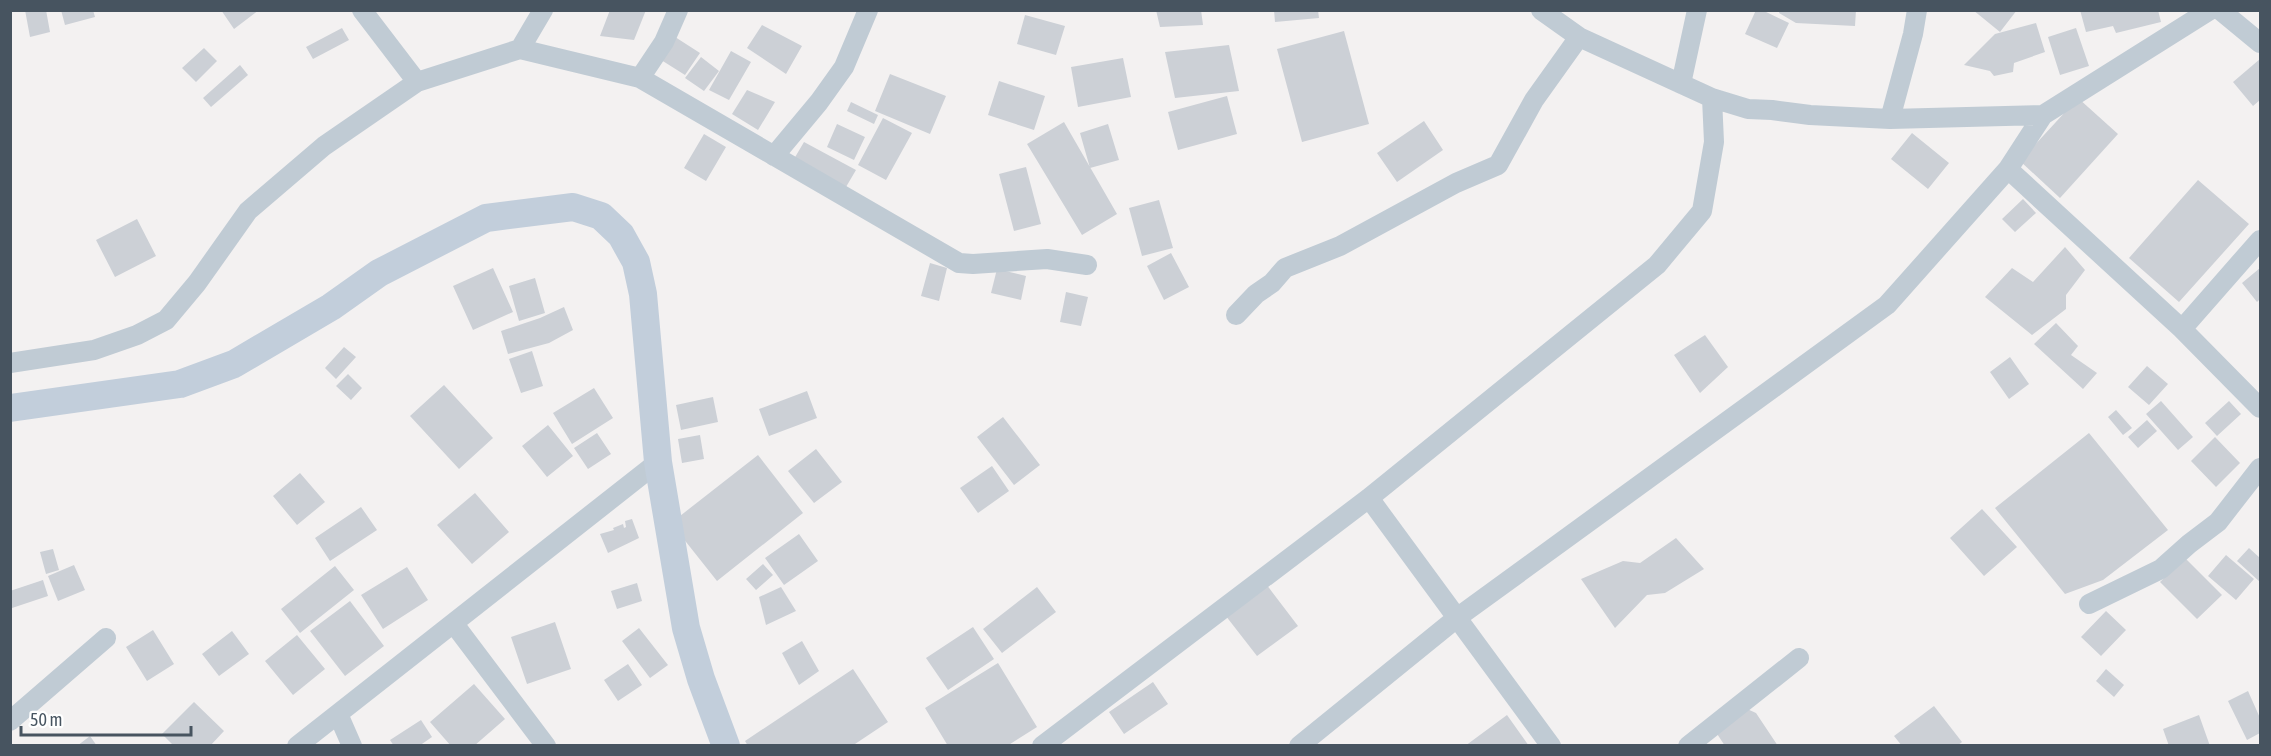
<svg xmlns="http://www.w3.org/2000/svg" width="2271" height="756" viewBox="0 0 2271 756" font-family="'Asap Condensed',sans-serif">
<rect width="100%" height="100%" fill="#f3f1f1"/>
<path fill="#ccd0d6" d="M25,10H46L50,32L30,37Z
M61,10H93L95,17L65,25Z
M221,10H259L234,29Z
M610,10H646L634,40L600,36Z
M1156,10H1201L1203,25L1160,27Z
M1274,10H1318L1319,18L1275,22Z
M1756,10H1762L1789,23L1777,48L1745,34Z
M1780,10H1856L1855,26L1796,23L1779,13Z
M1973,10H2017L2000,32Z
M2080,10H2158L2161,22L2116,33L2113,26L2086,32Z
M1025,15L1065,26L1056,55L1017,44Z
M2036,23L2045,52L2014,63L2013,72L1994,76L1990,71L1964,65L1995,34Z
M762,25L802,46L786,74L747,48Z
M342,28L349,40L313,59L306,47Z
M2076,28L2089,66L2060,75L2048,37Z
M1344,31L1369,124L1302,142L1277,49Z
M672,35L700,53L685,75L658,58Z
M1229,45L1239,91L1175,98L1165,52Z
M204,48L217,61L196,82L182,68Z
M731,51L751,62L729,100L709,90Z
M701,57L719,71L704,91L685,78Z
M1123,58L1131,97L1078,107L1071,67Z
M2260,59V100L2253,106L2233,82Z
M240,65L248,75L211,107L203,98Z
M890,74L946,96L930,134L875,111Z
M999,81L1045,96L1034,130L988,115Z
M747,90L775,102L758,130L732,114Z
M1227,96L1237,134L1178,150L1168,112Z
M2078,98L2118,134L2060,198L2020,161Z
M851,102L878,115L874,124L847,111Z
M883,118L912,133L886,180L858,165Z
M1424,121L1443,150L1397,182L1377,153Z
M1064,122L1117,214L1082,235L1027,144Z
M837,124L865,137L854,160L827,147Z
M1108,124L1119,160L1090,168L1080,133Z
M1912,133L1949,163L1928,189L1891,159Z
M704,134L726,147L706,181L684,168Z
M804,142L856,170L846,187L794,159Z
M1026,167L1041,224L1014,231L999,174Z
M2198,180L2249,224L2179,302L2129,258Z
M2023,199L2036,213L2015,232L2002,219Z
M1159,200L1173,248L1142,256L1129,208Z
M137,219L156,256L115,277L96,240Z
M2065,247L2085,270L2066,295V309L2032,335L1985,297L2012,268L2033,282Z
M1171,253L1189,287L1164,300L1147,266Z
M930,263L947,268L939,301L921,296Z
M493,268L513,312L473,330L453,286Z
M2260,268V299L2257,302L2242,283Z
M997,269L1026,276L1021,300L991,293Z
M535,278L545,313L519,321L509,286Z
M1066,292L1088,297L1081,326L1060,322Z
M564,307L573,330L549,343L508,354L501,331L540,318Z
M2056,323L2078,346L2071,355L2097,373L2083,389L2034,344Z
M1705,335L1728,367L1700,393L1674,355Z
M344,347L356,357L336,379L325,368Z
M532,351L543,386L521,393L509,359Z
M2010,357L2029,384L2009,399L1990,372Z
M2147,366L2168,384L2149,405L2128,387Z
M348,374L362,388L351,400L336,386Z
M444,385L493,438L459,469L410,416Z
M594,388L613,418L572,444L553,413Z
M807,391L817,418L769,436L759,409Z
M713,397L718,422L681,430L676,405Z
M2161,401L2193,437L2178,450L2146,414Z
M2229,401L2241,414L2217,436L2205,423Z
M2116,410L2132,428L2123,435L2108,417Z
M1003,417L1040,465L1014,485L977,437Z
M2147,420L2157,431L2138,448L2128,437Z
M548,425L573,456L547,477L522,446Z
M597,433L611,454L588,469L574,448Z
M2089,433L2168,530L2103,580L2065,594L1995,508Z
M700,435L704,459L682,463L678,439Z
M2215,437L2240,463L2216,487L2191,461Z
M816,449L842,482L814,503L788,471Z
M758,455L803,513L717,581L671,523Z
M992,466L1009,491L978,513L960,488Z
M300,473L325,502L297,525L273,496Z
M475,493L509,532L472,564L437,525Z
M361,507L377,530L330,561L315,538Z
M1982,509L2017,547L1984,576L1950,538Z
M632,519L639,538L608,553L600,534L614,530L613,528L623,524L624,528L626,527L625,521Z
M799,534L818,561L784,585L765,558Z
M1676,538L1704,569L1665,593L1647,595L1615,628L1581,579L1623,561L1640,563Z
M2249,548L2260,558V582L2237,561Z
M53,549L59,570L46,574L40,552Z
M2226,555L2254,579L2236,600L2208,576Z
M2185,558L2222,595L2197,619L2160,582Z
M763,564L773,575L756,590L746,579Z
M74,565L85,590L58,601L48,576Z
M335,566L354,590L300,633L281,609Z
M407,567L428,600L383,629L361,595Z
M43,580L48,596L12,608L10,591Z
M1263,580L1298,626L1257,656L1222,611Z
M637,583L642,601L617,609L611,591Z
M781,587L796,611L766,625L759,597Z
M1037,587L1056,612L1002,653L983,629Z
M350,601L384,646L345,676L310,631Z
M2106,611L2126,630L2101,656L2081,637Z
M555,622L571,669L527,684L511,637Z
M973,627L994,659L948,690L926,658Z
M639,628L668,665L650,678L622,641Z
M153,630L174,664L147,681L126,647Z
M232,631L249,654L219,676L202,654Z
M297,635L325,669L293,695L265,661Z
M802,641L819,671L799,685L782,653Z
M998,663L1037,727L1007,746H948L925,708Z
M628,664L642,685L618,701L604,680Z
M853,669L888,722L852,746H748L745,741Z
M2106,669L2124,685L2114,697L2096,681Z
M1153,682L1168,704L1124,734L1109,712Z
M474,684L505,719L474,746H451L430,722Z
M2248,691L2260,718V733L2247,740L2228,701Z
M194,702L224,731L210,746H174L162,734Z
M1734,703L1756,713L1778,746H1725L1708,720Z
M1934,706L1962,742L1957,746H1902L1894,736Z
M1507,715L1529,746H1465Z
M2199,715L2210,746H2169L2163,729Z
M421,720L432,737L419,746H394L390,740Z
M90,736L97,746H77Z"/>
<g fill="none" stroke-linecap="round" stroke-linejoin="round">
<path stroke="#c0cbd4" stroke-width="20" d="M362,10L417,82
M1541,10L1579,37L1712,98L1748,109L1772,110L1810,115L1890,119L2043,115
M2220,10L2260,43
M520,49L543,10
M640,78L664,42L678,10
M1681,84L1697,10
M1890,119L1913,34L1917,10
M774,156L819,102L844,67L868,10
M2008,169L2182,329L2260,408
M1236,315L1256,294L1272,283L1285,268L1340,246L1456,183L1498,165L1534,100L1579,37
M2182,329L2260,240
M10,363L94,350L137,335L166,320L197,283L248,211L324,146L417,82L520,49L640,78L959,263L973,264L1047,259L1087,265
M1369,498L1551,746
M2089,604L2161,569L2189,544L2218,522L2260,468
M454,624L546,746
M338,714L352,746
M10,721L106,638
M297,746L658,462
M1042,746L1369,498L1657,265L1702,211L1714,142L1712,98
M1299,746L1458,617L1887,305L2008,169L2043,115L2210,10
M1688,746L1799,658"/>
<path stroke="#c2cedb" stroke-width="28" d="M10,408L180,384L234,364L331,307L379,273L486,218L573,207L601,216L621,235L636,262L643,294L658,462L686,628L701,679L726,746"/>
</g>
<rect width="2271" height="756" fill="none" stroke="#475460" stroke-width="24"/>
<path d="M21 726v9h170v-9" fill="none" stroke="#475460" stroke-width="3"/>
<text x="30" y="726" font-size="18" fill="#475460" stroke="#ffffff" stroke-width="4.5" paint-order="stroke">50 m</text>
</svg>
